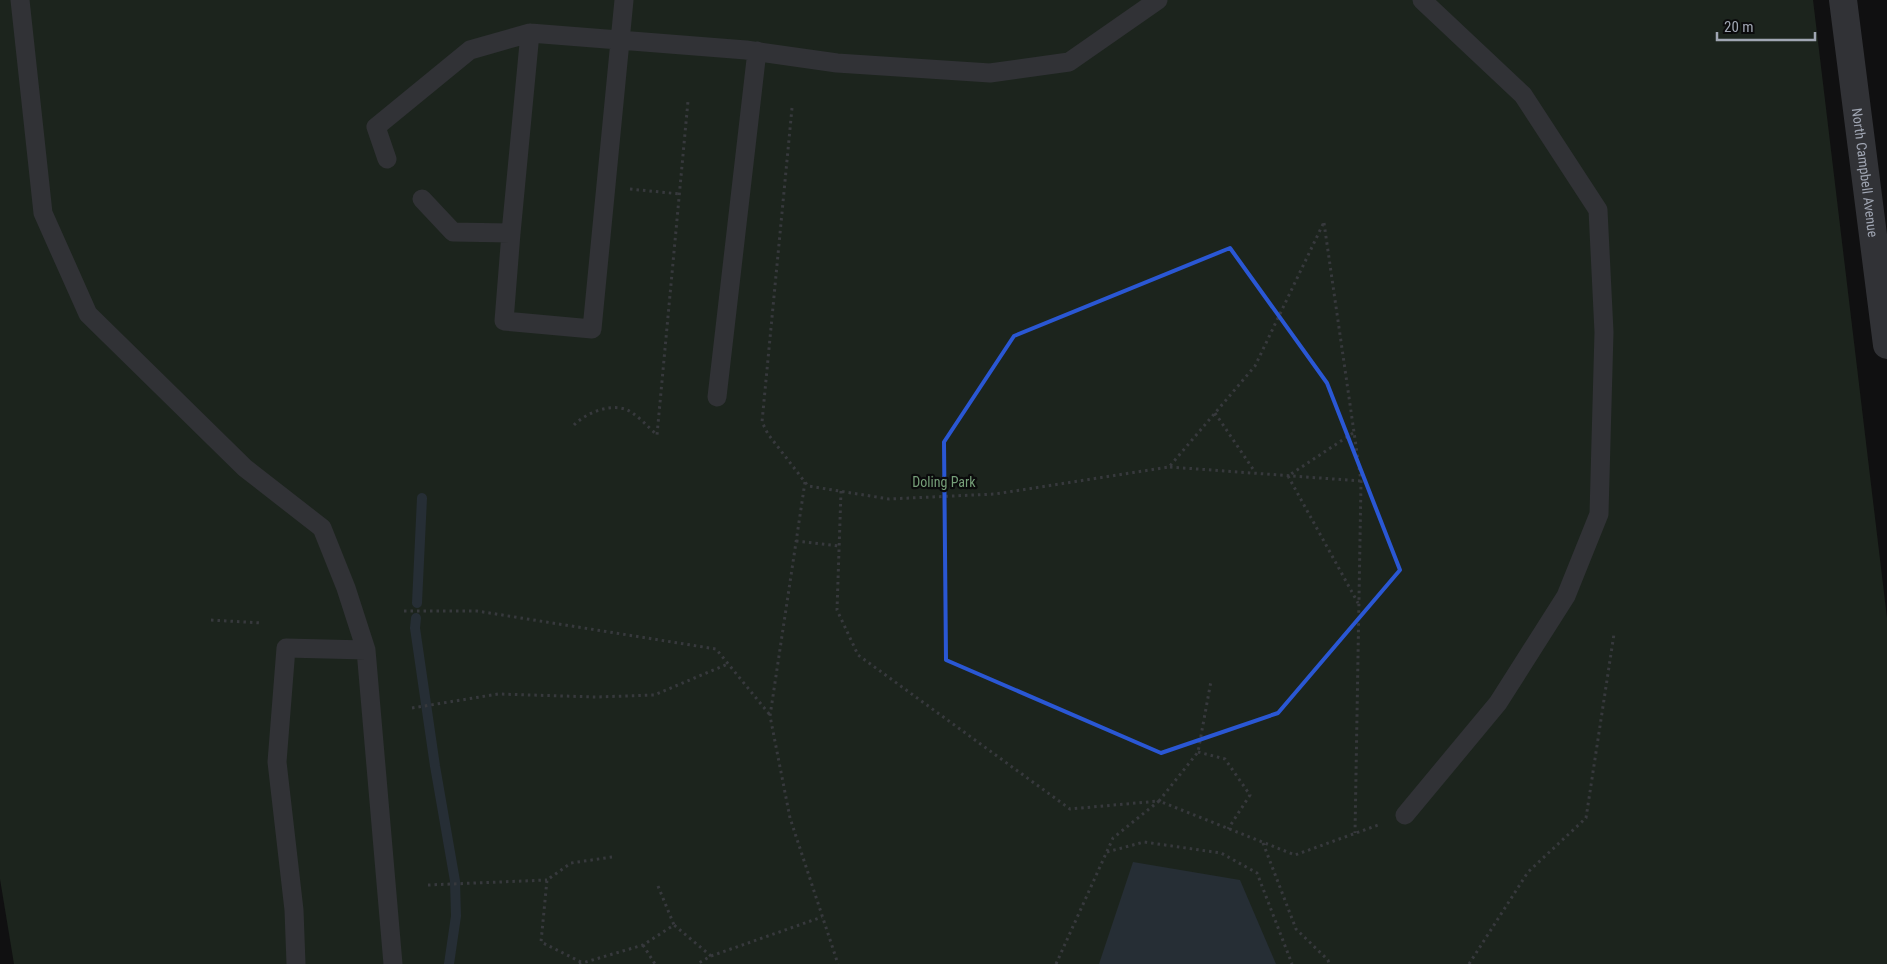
<svg xmlns="http://www.w3.org/2000/svg" width="1887" height="964" viewBox="0 0 1887 964" font-family="'Roboto Condensed',sans-serif">
<rect width="100%" height="100%" fill="#101011"/>
<path fill="#1c241d" d="M0,0H1813L1887,618V964H14L0,879Z"/>
<path fill="#262e35" d="M1133,862L1240,880L1276,964H1099Z"/>
<g fill="none" stroke-linecap="round" stroke-linejoin="round">
<path stroke="#262e35" stroke-width="10" d="M417,603L422,498
M416,618L415,628L435,766L455,881L456,916L449,964"/>
<path stroke="#37393d" stroke-width="3" stroke-dasharray="2.5 4" stroke-linecap="butt" d="M792,108L762,422L768,434L808,486L889,499L995,494L1169,467L1255,366L1324,222
M630,189L680,194
M1324,223L1361,481L1355,833
M1215,413L1255,472
M574,425C586,413 608,404 625,409C636,413 648,427 657,435L688,101
M1353,433L1288,476L1358,603
M1170,467L1361,481
M805,482L770,716L790,818L838,964
M841,491L837,610L858,655L1070,809L1159,801L1198,752L1211,681
M796,541L839,546
M404,611H477L716,649L770,715
M211,620L262,623
M412,708L498,694L596,697L654,695L728,664
M1198,752L1225,759L1250,795L1228,829
M1263,843L1296,929L1328,960L1329,964
M1107,852L1144,842L1221,853L1257,873L1292,964
M428,885L547,880
M658,886L674,925
M643,945L655,964
M711,956L822,917
M581,962L541,942L547,880L571,863L612,857
M579,964L643,945L674,925L711,956L697,964
M1056,964L1113,838L1159,801L1295,855L1381,824
M1469,964L1528,872L1586,818L1614,634"/>
<path stroke="#313236" stroke-width="19" d="M20,0L43,213L88,314L245,468L322,528L346,588L366,650L393,964
M387,159L376,127L470,50L530,33L746,50L837,63L990,73L1069,62L1158,0
M422,199L453,232L511,233L504,321L592,329L624,0
M511,233L530,33
M717,397L757,51
M1405,815L1498,703L1566,596L1599,514L1604,332L1598,210L1523,95L1422,0
M296,964L294,910L277,762L286,648L366,650"/>
<path stroke="#313236" stroke-width="28" id="s1" d="M1843,0L1887,345"/>
</g>
<path fill="none" stroke="#2a57d4" stroke-width="4" stroke-linejoin="round" d="M1230,248L1327,383L1400,570L1278,713L1161,753L946,660L944,442L1014,336Z"/>
<g text-anchor="middle" stroke-width="4.5" stroke-linejoin="round" paint-order="stroke">
<g font-size="14" fill="#a0a6b3" stroke="#0b0b0c">
<text dy="5" stroke="none"><textPath href="#s1" startOffset="174">North Campbell Avenue</textPath></text>
</g>
<g font-size="14" fill="#769f79" stroke="#0b0b0c">
<text x="944" y="487">Doling Park</text>
</g>
</g>
<path d="M1717 32v8h98v-8" fill="none" stroke="#a0a6b3" stroke-width="2.5"/>
<text x="1724" y="32" font-size="15" fill="#a0a6b3" stroke="#0b0b0c" stroke-width="4" paint-order="stroke">20 m</text>
</svg>
